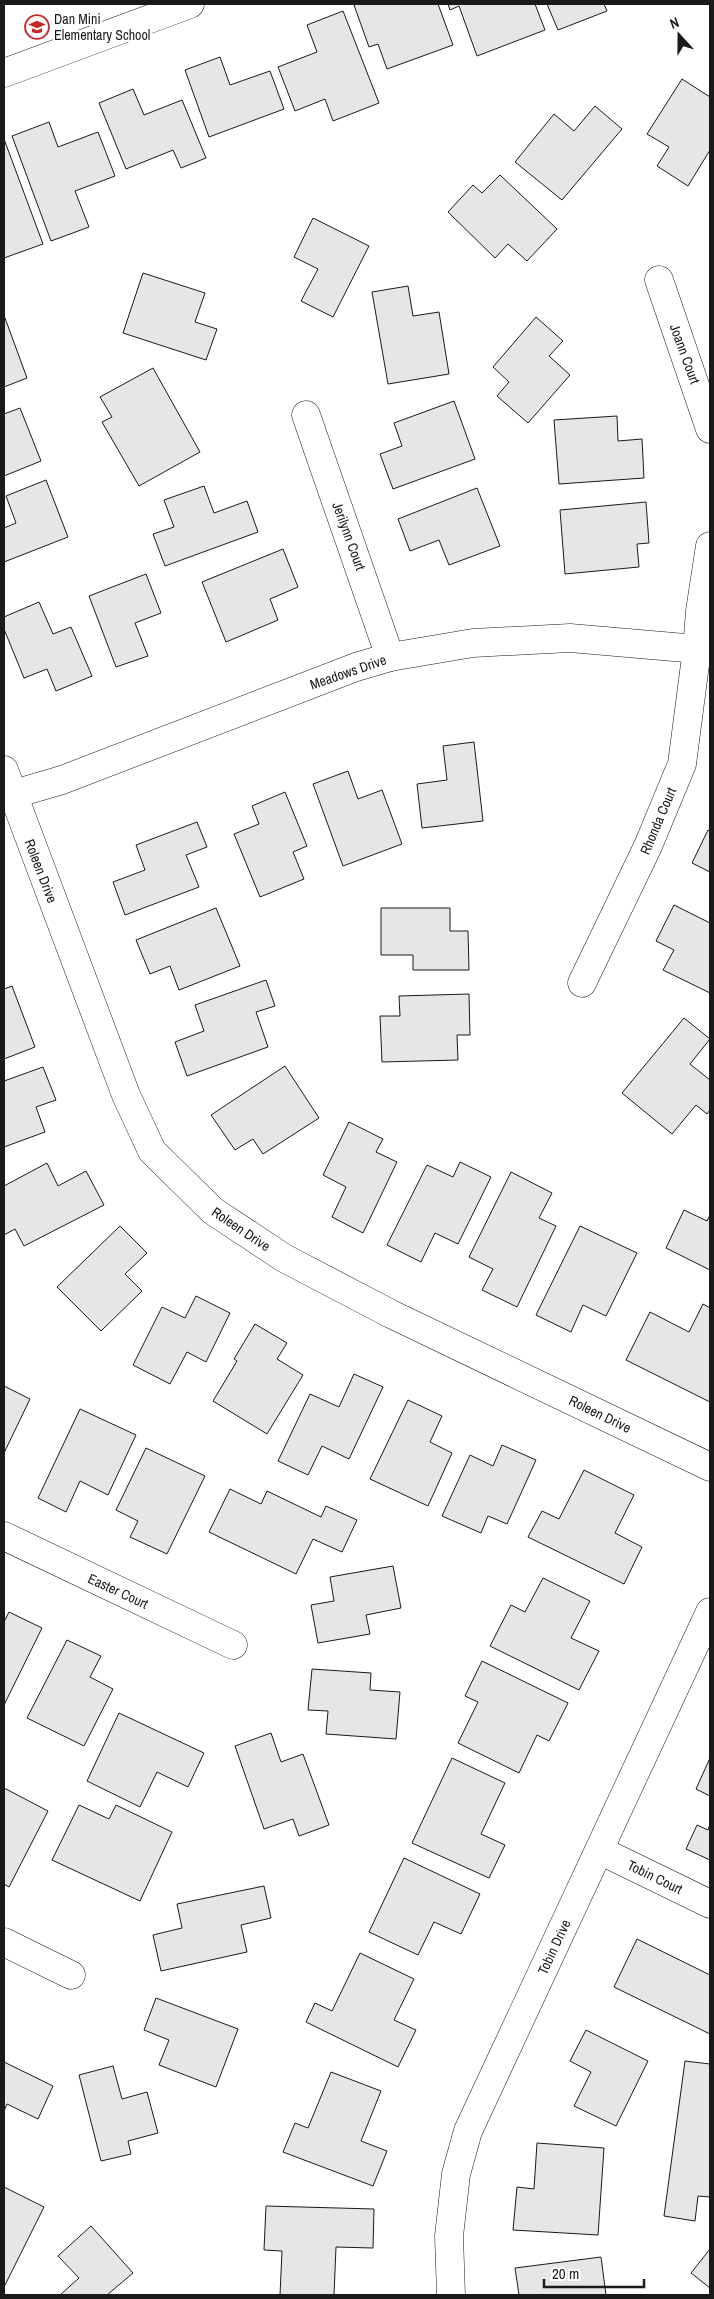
<svg xmlns="http://www.w3.org/2000/svg" width="714" height="2299" viewBox="0 0 714 2299" font-family="'Archivo Narrow',sans-serif">
<rect width="100%" height="100%" fill="#fff"/>
<path fill="#e6e6e6" stroke="#1a1a1a" d="M358,4H438L453,45L387,69L378,44L369,47L354,5Z
M448,4H535L545,30L477,56L459,6L450,10Z
M547,4H604L607,11L558,30Z
M343,11L379,103L333,121L325,99L295,111L278,67L317,52L307,25Z
M220,57L230,85L270,71L284,109L209,137L185,70Z
M682,79L710,97V150L688,186L657,166L669,147L647,134Z
M133,89L144,115L182,100L206,158L181,168L173,150L126,169L99,103Z
M595,106L622,129L562,200L515,162L554,114L574,131Z
M49,122L58,147L98,132L115,176L75,191L89,227L51,241L12,136Z
M4,139L43,244L4,258Z
M500,175L557,229L527,261L508,244L495,258L448,212L473,185L482,193Z
M313,218L369,246L333,317L301,301L318,269L294,257Z
M143,273L205,293L195,322L217,329L206,360L123,333Z
M408,286L413,316L439,312L449,374L388,384L372,292Z
M536,317L563,341L549,356L570,375L528,423L497,396L509,382L493,367Z
M5,318L27,378L4,387V319Z
M153,368L200,452L139,486L102,422L112,417L100,397Z
M454,401L475,459L393,489L380,454L402,446L394,423Z
M20,408L41,461L4,476V414Z
M617,416L618,441L642,439L644,478L559,484L554,420Z
M46,480L68,537L4,562V528L16,523L6,496Z
M204,486L214,513L247,501L258,532L165,566L153,534L174,527L164,500Z
M477,488L500,546L449,565L439,540L410,551L398,519Z
M646,502L649,543L637,544L639,567L565,574L560,510Z
M283,549L298,587L270,599L278,620L226,642L202,582Z
M146,574L161,613L135,623L148,656L116,667L89,596Z
M39,602L53,634L71,627L92,676L56,691L47,669L24,678L4,629V617Z
M474,742L483,821L422,828L417,784L447,780L443,746Z
M348,771L358,799L382,790L402,844L343,866L313,784Z
M285,792L307,846L293,852L304,879L260,897L234,834L259,824L252,806Z
M197,822L207,847L186,855L199,887L125,915L113,882L145,870L136,845Z
M708,830L710,831V872L692,863Z
M674,905L710,923V993L663,970L674,950L656,941Z
M216,908L240,966L179,990L170,966L150,974L136,940Z
M381,908H450V931H468L469,970H413V955H381Z
M266,980L275,1006L256,1012L268,1047L187,1076L175,1042L204,1031L195,1005Z
M12,986L35,1047L4,1059V989Z
M469,994L470,1035H457L458,1060L382,1062L380,1016H400L399,996Z
M684,1018L710,1039L690,1064L710,1080V1110L707,1114L696,1105L672,1134L622,1093Z
M285,1066L319,1118L263,1154L253,1139L235,1150L211,1115Z
M43,1067L56,1100L36,1107L45,1132L4,1147V1081Z
M349,1122L383,1139L376,1152L397,1162L363,1233L332,1217L346,1187L323,1175Z
M460,1162L491,1177L458,1244L435,1233L421,1262L387,1245L427,1165L453,1177Z
M47,1163L58,1186L86,1171L104,1205L24,1246L15,1229L4,1235V1186Z
M511,1172L552,1193L539,1218L556,1226L517,1307L482,1290L493,1269L469,1257Z
M684,1210L707,1221L710,1215V1270L666,1248Z
M120,1226L147,1253L125,1274L142,1291L101,1331L57,1287Z
M580,1226L637,1253L606,1316L583,1305L571,1332L536,1315Z
M196,1296L230,1313L206,1362L187,1352L170,1384L133,1365L162,1307L185,1318Z
M703,1304L710,1308V1402L626,1360L650,1312L689,1332Z
M255,1324L287,1343L277,1359L303,1375L267,1434L213,1401L237,1361L234,1359Z
M354,1374L383,1387L349,1459L322,1446L308,1475L278,1461L310,1394L339,1407Z
M4,1386L30,1399L4,1453Z
M408,1400L442,1416L430,1442L452,1453L428,1506L370,1479Z
M80,1409L136,1435L108,1495L80,1481L66,1512L38,1498Z
M502,1445L536,1460L507,1524L488,1516L481,1533L442,1516L470,1455L493,1466Z
M146,1448L205,1476L167,1554L130,1537L138,1521L116,1510Z
M584,1470L634,1495L615,1533L642,1547L624,1584L528,1537L542,1511L559,1519Z
M230,1489L261,1504L267,1491L321,1517L326,1506L357,1520L342,1552L313,1539L296,1574L209,1532Z
M393,1566L401,1608L366,1615L370,1634L318,1643L311,1605L334,1601L330,1577Z
M543,1578L590,1601L571,1638L599,1651L579,1690L490,1646L511,1605L525,1612Z
M9,1612L42,1628L4,1705V1622Z
M67,1640L101,1656L90,1677L113,1689L84,1746L27,1718Z
M482,1661L568,1703L549,1741L537,1735L519,1773L458,1743L478,1702L465,1696Z
M312,1669L371,1673L370,1690L400,1692L396,1739L326,1734L328,1711L308,1710Z
M119,1713L204,1753L188,1787L157,1772L140,1807L87,1781Z
M271,1733L281,1762L303,1754L329,1825L299,1836L293,1819L264,1829L235,1746Z
M452,1758L505,1783L481,1834L505,1845L489,1878L412,1843Z
M710,1758V1796L696,1789Z
M4,1788L48,1811L9,1887L4,1884Z
M79,1805L109,1819L116,1805L172,1832L140,1901L52,1860Z
M710,1824V1860L686,1849L697,1825L708,1830Z
M404,1858L480,1894L461,1934L434,1922L418,1955L369,1932Z
M264,1886L271,1918L241,1925L247,1952L161,1971L153,1935L182,1928L177,1904Z
M637,1939L710,1975V2034L614,1987Z
M360,1953L414,1979L394,2020L416,2030L398,2067L306,2022L315,2003L332,2011Z
M156,1998L238,2029L216,2087L159,2065L169,2040L144,2030Z
M586,2030L648,2061L616,2126L574,2106L591,2072L570,2061Z
M685,2061L710,2064V2197L698,2196L695,2221L664,2216Z
M4,2062L53,2086L38,2119L7,2104L4,2111Z
M113,2066L122,2099L147,2092L158,2133L128,2141L131,2154L101,2161L79,2075Z
M331,2072L381,2091L361,2141L387,2151L373,2186L283,2152L295,2123L308,2128Z
M537,2143L604,2148L598,2235L513,2230L517,2187L534,2189Z
M4,2187L44,2207L4,2287Z
M266,2206L374,2209L373,2248L336,2247L334,2295H280L282,2251L264,2250Z
M91,2226L133,2273L107,2295H60L79,2278L58,2256Z
M710,2249V2288L691,2273Z
M601,2257L606,2295H519L515,2268Z"/>
<g fill="none" stroke-linecap="round" stroke-linejoin="round">
<g stroke="#1a1a1a" stroke-width="29">
<path id="minor" d="M4,73L190,4
M659,280L710,429
M306,415L390,657
M4,770L126,1095L152,1151L213,1211L284,1258L391,1314L710,1467
M582,983L648,846L682,764L697,649L700,611L710,546
M4,1536L233,1645
M599,1850L710,1904
M4,1942L71,1975"/>
</g>
<g stroke="#1a1a1a" stroke-width="29">
<path id="tertiary" d="M4,797L62,780L356,667L390,657L473,643L570,638L697,649L710,653
M451,2295L449,2236L456,2174L468,2131L710,1612"/>
</g>
<use href="#minor" stroke="#fff" stroke-width="28"/>
<use href="#tertiary" stroke="#fff" stroke-width="28"/>
</g>
<defs>
<g id="school-ring" transform="scale(1.25)"><circle r="9.5" fill="#fff" stroke="#c62828" stroke-width="1.5"/><path d="M0-5L7-2L0 1L-7-2ZM-4 1L0 2.5L4 1V4Q0 6-4 4Z" fill="#c62828"/></g>
</defs>
<g fill-rule="evenodd">
<use href="#school-ring" x="37" y="27"/>
</g>
<g text-anchor="middle" stroke-width="4" stroke-linejoin="round" paint-order="stroke">
<g font-size="14" fill="#1a1a1a" stroke="#fff" text-anchor="start">
<text x="54" y="24">Dan Mini<tspan x="54" dy="16">Elementary School</tspan></text>
</g>
<g font-size="14" fill="#1a1a1a" stroke="#fff">
<text transform="translate(685 354) rotate(70)" y="5">Joann Court</text>
<text transform="translate(349 536) rotate(70)" y="5">Jerilynn Court</text>
<text transform="translate(348 672) rotate(-19)" y="5">Meadows Drive</text>
<text transform="translate(658 821) rotate(-67)" y="5">Rhonda Court</text>
<text transform="translate(41 871) rotate(69)" y="5">Roleen Drive</text>
<text transform="translate(241 1229) rotate(34)" y="5">Roleen Drive</text>
<text transform="translate(600 1414) rotate(26)" y="5">Roleen Drive</text>
<text transform="translate(118 1591) rotate(25)" y="5">Easter Court</text>
<text transform="translate(655 1877) rotate(26)" y="5">Tobin Court</text>
<text transform="translate(554 1947) rotate(-65)" y="5">Tobin Drive</text>
</g>
</g>
<rect width="714" height="2299" fill="none" stroke="#1a1a1a" stroke-width="10"/>
<g transform="translate(679 35) rotate(339)" stroke="#ffffff" stroke-width="4" paint-order="stroke">
<path d="M0-4L9 19L0 12L-9 19Z" fill="#1a1a1a"/>
<text y="-8" font-size="14" font-weight="bold" text-anchor="middle" fill="#1a1a1a">N</text>
</g>
<path d="M544 2279v8h100v-8" fill="none" stroke="#1a1a1a" stroke-width="2.5"/>
<text x="552" y="2279" font-size="15" fill="#1a1a1a" stroke="#ffffff" stroke-width="4" paint-order="stroke">20 m</text>
</svg>
